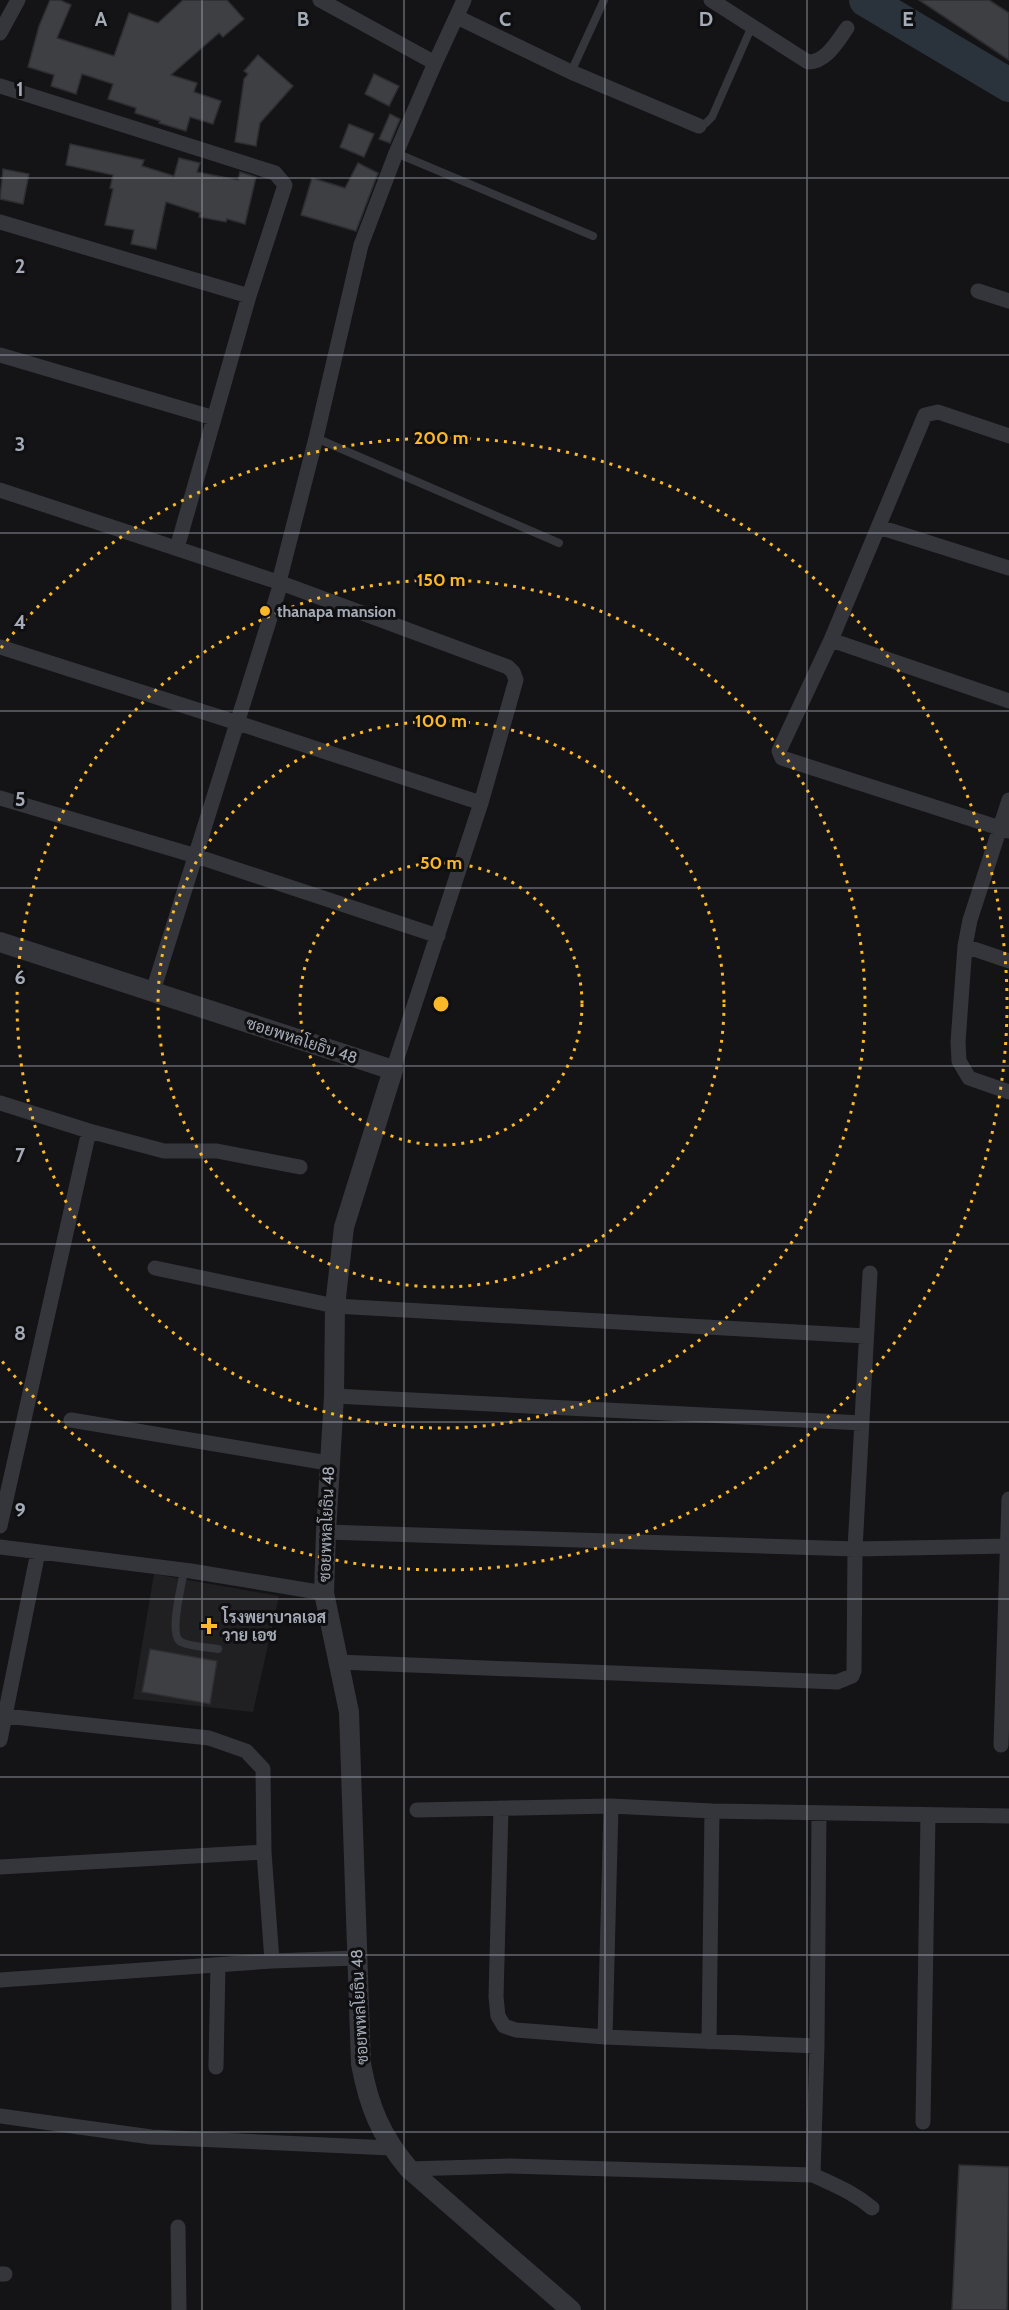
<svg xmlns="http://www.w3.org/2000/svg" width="1009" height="2310" viewBox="0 0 1009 2310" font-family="Cabin,Sarabun,sans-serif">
<rect width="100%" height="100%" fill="#141416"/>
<path fill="#202023" d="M154,1574L279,1596L253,1712L133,1699Z"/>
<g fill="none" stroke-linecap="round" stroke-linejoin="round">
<path stroke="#2a333b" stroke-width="34" d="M866,0L1009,85"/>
</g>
<path fill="#3e3f43" stroke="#2e2e32" stroke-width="1.5" d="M50,0H60L71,5L57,38L114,56L129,13L158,23L183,0H227L244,19L223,37L219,33L171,75L197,83L194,92L221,101L213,124L190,117L186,131L159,123L160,121L135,113L136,108L108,99L113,84L82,74L76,94L51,86L54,75L28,67L39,26Z
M919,0H989L1009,13V60Z
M258,55L293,86L260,123L256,146L235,142L244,79L248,74L244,71Z
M374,74L399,86L389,106L365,94Z
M390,114L400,119L390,143L379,139Z
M349,124L374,134L364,157L340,147Z
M70,144L144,160L142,166L174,176L179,158L200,163L197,172L238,180L240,172L256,177L245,224L227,219L226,222L199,217L200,213L166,202L156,249L131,244L134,230L105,225L113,189L110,188L113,175L66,165Z
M358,163L378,173L356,231L301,215L312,178L345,188Z
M3,169L29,174L23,204L0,199Z
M150,1649L217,1661L210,1704L142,1692Z
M959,2165L1009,2167L1007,2310H952Z"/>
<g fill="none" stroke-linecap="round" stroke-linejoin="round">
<path stroke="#35363c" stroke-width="8" d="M571,72L604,0
M699,126L706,123L712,117L752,26
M396,153L593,236
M316,438L559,543
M184,1571C182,1584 168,1636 181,1642C191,1647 207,1647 218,1649"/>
<path stroke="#35363c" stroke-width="15" d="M320,0L435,63L464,0
M711,0L808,62C826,62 837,42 847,28
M457,17L571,72L699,126
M0,33L18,0
M0,86L275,173L285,185L249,296L177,548
M0,222L249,296
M978,291L1009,301
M0,355L214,418
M1009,436L938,412L925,415L831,640L779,751L782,758L1009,831
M0,490L281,583L508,667L513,672L516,680L481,803L393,1070
M879,527L1009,568
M279,582L316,438L361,245L396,153L435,63
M831,640L1009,701
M0,647L238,723L481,803
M0,798L196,856L438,936
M1009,800L970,920L965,946L958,1042L959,1061L969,1078L1009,1092
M965,946L1009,961
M153,991L281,583
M0,1103L89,1131L164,1151H217L300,1167
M155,1268L335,1306L866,1336
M334,1396L862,1423
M71,1420L328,1463
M0,1526L89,1131
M326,1532L855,1549L1009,1546
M0,1547L191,1571L324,1593
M338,1662L837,1682L852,1676L854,1671L855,1549L870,1273
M5,1716L209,1738L246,1751L263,1769L264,1852L272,1961
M0,1740L38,1552
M1001,1745L1009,1499
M501,1808L496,1997L498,2016L504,2026L516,2030L605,2037L817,2046
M417,1810L611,1806L712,1811L1009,1816
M0,1867L264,1852
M0,1980L272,1961L356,1958
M605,2037L611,1806
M709,2042L712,1811
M216,2067L218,1965
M0,2116L151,2137L391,2148
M923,2122L928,1815
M409,2169L510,2166L813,2175C834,2185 853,2192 872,2208
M813,2175L817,2046L819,1813
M178,2227L179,2310
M0,2274H5"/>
<path stroke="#35363c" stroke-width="20" d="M0,942L393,1070L344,1227L335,1306L334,1396L326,1532L324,1593L349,1712L361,2064C369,2107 381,2136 409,2169L571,2310"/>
</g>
<path fill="none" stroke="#a5abb7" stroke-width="1.5" stroke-opacity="0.55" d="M202,0V2310M404,0V2310M605,0V2310M807,0V2310M0,178H1009M0,355H1009M0,533H1009M0,711H1009M0,888H1009M0,1066H1009M0,1244H1009M0,1422H1009M0,1599H1009M0,1777H1009M0,1955H1009M0,2132H1009"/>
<g fill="none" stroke="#fbb828" stroke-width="3" stroke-dasharray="3 6">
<circle cx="441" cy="1004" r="141"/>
<circle cx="441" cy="1004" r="283"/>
<circle cx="441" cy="1004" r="424"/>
<path d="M1 648A566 566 0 1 1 1 1360"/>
</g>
<g fill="#fbb828" stroke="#0f0f11" stroke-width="2">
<circle cx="265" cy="611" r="6"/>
<path d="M206 1617h6v6h6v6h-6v6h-6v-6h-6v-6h6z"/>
</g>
<g text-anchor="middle" stroke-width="6" stroke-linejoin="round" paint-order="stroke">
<g font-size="16" font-weight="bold" fill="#a5abb7" stroke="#0f0f11" text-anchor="start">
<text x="277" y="617">thanapa mansion</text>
<text x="222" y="1623">โรงพยาบาลเอส<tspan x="222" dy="18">วาย เอช</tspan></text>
</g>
<g font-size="16" fill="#a5abb7" stroke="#0f0f11">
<text transform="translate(302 1040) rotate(18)" y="6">ซอยพหลโยธิน 48</text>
<text transform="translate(326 1524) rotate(-88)" y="6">ซอยพหลโยธิน 48</text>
<text transform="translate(359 2007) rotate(-93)" y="6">ซอยพหลโยธิน 48</text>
</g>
</g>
<g font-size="20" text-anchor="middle" font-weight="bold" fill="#a5abb7" stroke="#0f0f11" stroke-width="6" stroke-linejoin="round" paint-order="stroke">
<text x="101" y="26">A</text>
<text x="303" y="26">B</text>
<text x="505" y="26">C</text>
<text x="706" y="26">D</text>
<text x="908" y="26">E</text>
<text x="20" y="96">1</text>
<text x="20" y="273">2</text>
<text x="20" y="451">3</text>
<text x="20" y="629">4</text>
<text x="20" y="806">5</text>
<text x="20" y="984">6</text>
<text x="20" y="1162">7</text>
<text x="20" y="1340">8</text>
<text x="20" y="1517">9</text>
</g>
<circle cx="441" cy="1004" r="9" fill="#fbb828" stroke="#0f0f11" stroke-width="3"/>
<g font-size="18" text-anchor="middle" font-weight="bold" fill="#fbb828" stroke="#0f0f11" stroke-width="6" stroke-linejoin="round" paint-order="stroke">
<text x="441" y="444">200 m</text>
<text x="441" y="586">150 m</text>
<text x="441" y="727">100 m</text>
<text x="441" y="869">50 m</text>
</g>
</svg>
